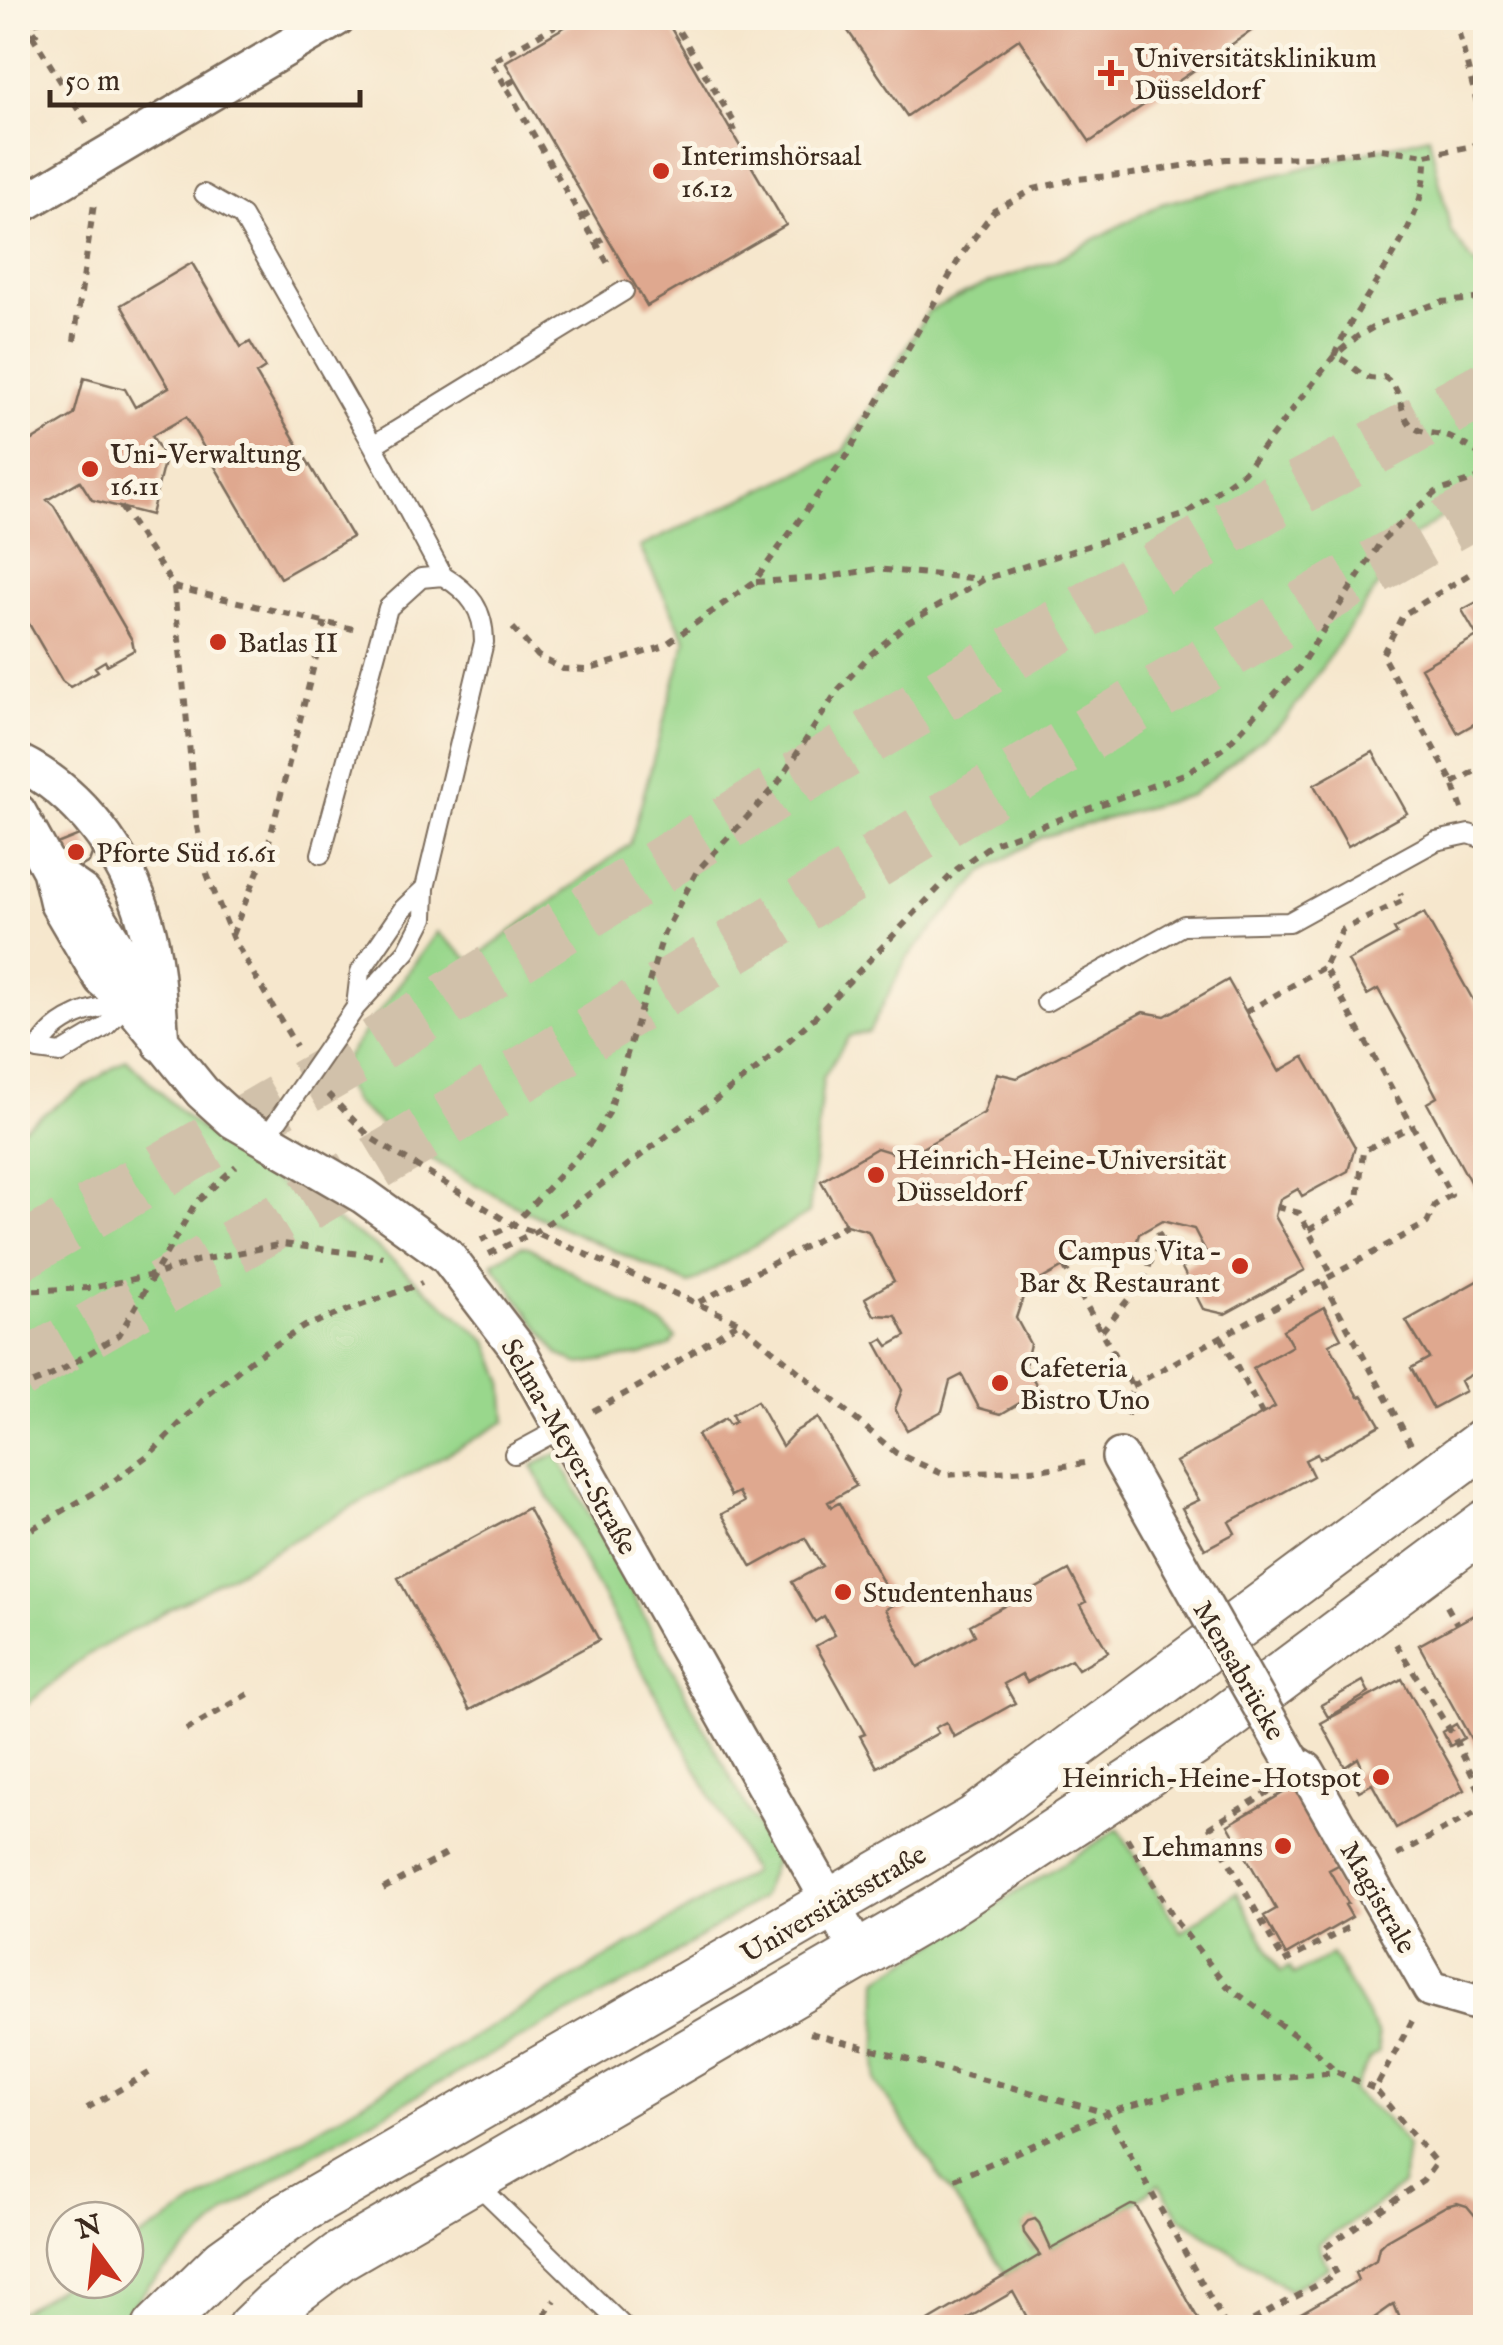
<svg xmlns="http://www.w3.org/2000/svg" width="1503" height="2345" viewBox="0 0 1503 2345" font-family="'IM FELL English',serif">
<rect width="100%" height="100%" fill="#fcf5e5"/>
<filter id="ink" filterUnits="userSpaceOnUse"><feTurbulence type="fractalNoise" baseFrequency=".01" numOctaves="2"/><feDisplacementMap in="SourceGraphic" scale="20" xChannelSelector="R" yChannelSelector="G"/><feConvolveMatrix kernelMatrix="1 2 1 2 8 2 1 2 1" color-interpolation-filters="sRGB"/></filter>
<filter id="wash" filterUnits="userSpaceOnUse"><feTurbulence type="fractalNoise" baseFrequency=".0048" numOctaves="4" result="noise"/><feDisplacementMap in="SourceGraphic" scale="40" xChannelSelector="R" yChannelSelector="G"/><feGaussianBlur stdDeviation="2.25" result="paint"/><feColorMatrix in="noise" values="0 0 0 0 0 0 0 0 0 0 0 0 0 0 0 0 0 1.4 0 .05"/><feComposite in="paint" operator="in"/></filter>
<g filter="url(#wash)">
<rect width="100%" height="100%" fill="#f6e7cd"/>
<path fill="#99d78c" stroke="#6a8055" stroke-width="2.5" d="M1429,136L1451,232L1474,263L1485,265V497L1462,503L1410,539L1286,720L1191,795L1042,837L984,871L907,958L869,1032L849,1036L823,1078L809,1213L689,1284L532,1214L463,1178L399,1139L354,1103L337,1070L437,932L471,961L630,844L686,640L640,547L844,451L928,311L979,287L1055,260L1161,204Z
M126,1059L187,1118L239,1158L378,1248L488,1342L503,1380L506,1421L84,1657L18,1712V1131Z
M521,1246L529,1247L664,1326L676,1338L670,1346L642,1355L579,1364L559,1355L492,1263Z
M557,1454L775,1860L762,1897L647,1972L508,2045L307,2157L228,2212L149,2285L116,2327H18V2313L71,2280H125V2247L314,2131L752,1872L532,1466Z
M1118,1829L1181,1932L1237,1892L1280,1972L1289,1967L1294,1975L1332,1954L1377,2033L1379,2052L1369,2060L1353,2092L1387,2120L1407,2146L1402,2185L1373,2208L1318,2244L1328,2268L1289,2290L1180,2217L1159,2184L1131,2205L1051,2249L1035,2219L1023,2227L1033,2249L1037,2248L1040,2255L1006,2275L876,2082L878,1979Z"/>
<g id="blocks">
<path fill="#dfa88f" d="M580,18H665L786,225L647,306L505,62Z
M839,18H1270L1090,142L1019,39L907,116Z
M192,263L241,347L250,342L265,368L256,374L352,537L280,578L186,417L152,436L165,458L151,515L92,500L80,481L47,500L54,506L132,640L134,650L107,665L105,661L95,667L98,671L70,687L62,681L18,605V449L74,415L84,378L125,389L135,407L169,387L121,305Z
M1486,597V717L1458,733L1421,668L1477,636L1462,610Z
M1373,752L1407,813L1348,846L1314,785Z
M79,835L85,838L92,854L89,862L72,872L57,844Z
M1424,913L1486,1023V1198L1480,1200L1427,1103L1437,1097L1423,1070L1378,989L1367,995L1348,961L1397,934L1394,929Z
M1228,980L1279,1071L1304,1057L1355,1147L1348,1171L1302,1196L1298,1189L1280,1199L1275,1216L1305,1270L1225,1314L1203,1309L1182,1268L1207,1254L1194,1229L1162,1221L1139,1234L1133,1254L1118,1262L1088,1253L1026,1288L1016,1318L1030,1344L1025,1365L1040,1391L1001,1414L979,1408L962,1375L950,1381L942,1411L907,1430L895,1409L902,1390L876,1343L883,1339L888,1346L906,1336L896,1316L874,1315L865,1298L894,1281L868,1231L846,1225L821,1181L877,1148L906,1157L984,1113L997,1073L1017,1078L1143,1012L1165,1016Z
M1486,1276V1366L1460,1381L1465,1391L1433,1408L1411,1368L1429,1358L1406,1321Z
M1324,1307L1341,1338L1329,1344L1359,1397L1363,1396L1380,1425L1319,1459L1317,1454L1305,1460L1313,1476L1229,1522L1235,1533L1205,1549L1182,1508L1199,1500L1176,1462L1275,1407L1253,1368L1292,1346L1283,1330Z
M757,1401L782,1446L796,1431L818,1418L856,1486L828,1502L831,1507L839,1503L895,1604L886,1609L918,1667L975,1635L970,1625L1069,1570L1086,1602L1081,1605L1108,1652L1078,1669L1071,1659L1027,1682L1022,1674L1004,1684L1015,1703L954,1737L946,1722L935,1728L938,1733L877,1767L860,1736L865,1734L816,1646L835,1635L824,1616L815,1622L792,1582L822,1566L805,1538L752,1567L722,1514L744,1502L739,1492L731,1496L697,1435L725,1419L729,1425L735,1422L732,1415Z
M528,1508L599,1640L470,1710L398,1578Z
M1486,1608V1766L1419,1645Z
M1402,1679L1464,1790L1396,1828L1372,1784L1359,1791L1351,1776L1363,1769L1358,1758L1345,1767L1321,1723Z
M1363,1681L1369,1693L1328,1717L1321,1705Z
M1456,1724L1464,1738L1450,1746L1443,1732Z
M1295,1786L1340,1864L1329,1870L1348,1903L1345,1905L1352,1917L1286,1955L1264,1916L1276,1909L1228,1825Z
M1457,2203L1467,2206L1486,2229V2328H1404L1394,2304L1360,2328H1275L1358,2280L1355,2273L1376,2260L1379,2247L1386,2240L1446,2206Z
M1131,2205L1136,2206L1203,2328H1033L1013,2292L951,2328H917L1040,2255L1024,2233L1023,2227L1028,2221L1035,2219L1039,2223L1051,2249Z"/>
</g>
</g>
<g filter="url(#ink)">
<use href="#blocks" fill-opacity="0" stroke="#7c6c5b" stroke-width="2.5"/>
<g fill="none" stroke-linecap="round" stroke-linejoin="round">
<path stroke="#d1c1aa" stroke-width="55" stroke-dasharray="55 28" stroke-linecap="butt" d="M18,1254L367,1051L792,782L1265,506L1486,388
M18,1372C153,1293 290,1215 424,1134C777,921 1127,705 1486,504"/>
<g stroke="#7c6c5b" stroke-width="22">
<path id="lane" d="M204,194L242,216L373,445L443,576C470,592 484,610 484,642L425,888L424,918L407,951L356,1007L265,1139
M373,445L624,291
M321,854L388,608L421,578L443,576
M129,1002L105,1027L61,1053L38,1050C55,1016 94,1007 129,1002Z
M1046,1002L1184,925L1289,922L1436,841L1469,834L1486,840
M356,1006L360,972L403,909L425,888
M514,1454L562,1428
M473,2180L625,2328"/>
</g>
<g stroke="#7c6c5b" stroke-width="40">
<path id="street" d="M18,207L337,18
M18,762C78,791 127,855 145,921C157,961 158,1002 161,1044
M18,812L50,870L58,904L102,979L129,1002L202,1092L233,1120L364,1196L447,1256L516,1346L860,1955
M50,870L83,893L126,962L129,1002
M1120,1457L1188,1578
M1292,1761L1306,1770L1431,1989L1486,2005"/>
</g>
<g stroke="#7c6c5b" stroke-width="52">
<path id="secondary" d="M157,2328L224,2262L287,2217L975,1820L1486,1441
M251,2328L274,2306L340,2256L945,1905L1198,1739L1486,1524"/>
</g>
<path stroke="#7c6c5b" stroke-width="6" stroke-dasharray="8 8" stroke-linecap="butt" d="M671,18L737,127L731,130
M1455,18L1483,126V139L1473,146L1426,155C1428,231 1361,290 1334,356C1353,361 1362,385 1384,377C1404,389 1397,410 1411,425C1421,435 1437,432 1449,437C1459,441 1469,447 1478,453L1486,451
M32,35L87,124
M18,45L40,30L37,18
M515,80L505,85L610,267
M505,85L491,62L569,18
M582,217L592,211
M596,243L607,236
M74,341L94,204
M121,507L174,587L197,827L207,874L232,937L296,1046
M756,582L822,578L876,569L982,579
M174,587L353,629
M513,628L538,656L563,669L587,670L662,647L754,582L849,452L962,254L994,211L1034,189L1076,179L1132,174L1226,159L1313,157L1381,149L1426,155
M1453,783L1486,765
M1462,809L1453,783L1382,655L1403,615L1486,564
M232,935L267,849L325,622
M1246,1012L1324,967
M328,1094L371,1138L513,1225L535,1232L739,1322L896,1453L945,1475L1045,1469L1084,1463
M1277,1207L1299,1213L1333,1277
M1309,1230L1358,1201L1363,1151L1412,1126
M481,1240L513,1225L591,1142L609,1113L664,933L697,871L776,786L838,690L870,655L908,623L985,579L1184,515L1244,472L1334,356L1358,336L1383,322L1441,302L1486,298
M489,1254L535,1232L570,1208L757,1069L815,1017L957,869L994,843L1187,773L1225,747L1298,669L1382,540L1436,492L1486,476
M1064,1266L1132,1386L1126,1421
M1323,1282L1411,1444
M18,1291L91,1288L157,1274L196,1261L283,1244L383,1257
M699,1302L846,1225
M1102,1331L1145,1279L1150,1263L1163,1242L1154,1225
M1221,1337L1262,1414
M1132,1386L1427,1223L1435,1205L1451,1195L1324,967L1342,930L1404,900L1400,893
M18,1390L57,1373L119,1335L195,1204L236,1166
M593,1411L641,1385L739,1322
M18,1537L111,1483L151,1453L208,1395L251,1360L305,1326L422,1283
M1447,1606L1457,1624
M1396,1644L1453,1735L1486,1804
M186,1730L254,1691
M1270,1791L1210,1827L1284,1962L1353,1925
M1127,1838L1177,1923L1227,1986L1311,2047L1336,2071
M1397,1855L1486,1807
M383,1889L446,1854
M810,2033L1107,2113L1227,2328
M87,2108L149,2073
M955,2179L1107,2113L1174,2093L1229,2082L1337,2072L1375,2089L1412,2021
M535,2328L555,2300
M1239,2328L1337,2274L1323,2249L1423,2181L1436,2163L1375,2089"/>
<use href="#lane" stroke="#fff" stroke-width="18"/>
<use href="#street" stroke="#fff" stroke-width="35"/>
<use href="#secondary" stroke="#fff" stroke-width="48"/>
<g stroke="#7c6c5b" stroke-width="40" stroke-linecap="butt">
<path id="street-bridge" d="M1188,1578L1292,1761"/>
</g>
<use href="#street-bridge" stroke="#fff" stroke-width="35"/>
</g>
</g>
<g fill="#c8321e" stroke="#fcf5e5" stroke-width="4">
<path d="M1106 58h10v10h10v10h-10v10h-10v-10h-10v-10h10z"/>
<circle cx="661" cy="171" r="10"/>
<circle cx="90" cy="469" r="10"/>
<circle cx="218" cy="642" r="10"/>
<circle cx="76" cy="852" r="10"/>
<circle cx="876" cy="1175" r="10"/>
<circle cx="1240" cy="1266" r="10"/>
<circle cx="1000" cy="1383" r="10"/>
<circle cx="843" cy="1592" r="10"/>
<circle cx="1381" cy="1777" r="10"/>
<circle cx="1283" cy="1846" r="10"/>
</g>
<g text-anchor="middle" stroke-width="10" stroke-linejoin="round" paint-order="stroke">
<g font-size="28" fill="#3b2a1e" stroke="#fcf5e5" text-anchor="start">
<text x="1134" y="67">Universitätsklinikum<tspan x="1134" dy="32">Düsseldorf</tspan></text>
<text x="681" y="165">Interimshörsaal<tspan x="681" dy="32">16.12</tspan></text>
<text x="110" y="463">Uni-Verwaltung<tspan x="110" dy="32">16.11</tspan></text>
<text x="238" y="652">Batlas II</text>
<text x="96" y="862">Pforte Süd 16.61</text>
<text x="896" y="1169">Heinrich-Heine-Universität<tspan x="896" dy="32">Düsseldorf</tspan></text>
<text x="1220" y="1260" text-anchor="end">Campus Vita –<tspan x="1220" dy="32">Bar &amp; Restaurant</tspan></text>
<text x="1020" y="1377">Cafeteria<tspan x="1020" dy="32">Bistro Uno</tspan></text>
<text x="863" y="1602">Studentenhaus</text>
<text x="1361" y="1787" text-anchor="end">Heinrich-Heine-Hotspot</text>
<text x="1263" y="1856" text-anchor="end">Lehmanns</text>
</g>
<g font-size="28" fill="#3b2a1e" stroke="#fcf5e5">
<text transform="translate(570 1446) rotate(60)" y="10">Selma-Meyer-Straße</text>
<text transform="translate(1240 1670) rotate(60)" y="10">Mensabrücke</text>
<text transform="translate(1379 1897) rotate(60)" y="10">Magistrale</text>
<text transform="translate(833 1903) rotate(-30)" y="10">Universitätsstraße</text>
</g>
</g>
<rect width="1503" height="2345" fill="none" stroke="#fcf5e5" stroke-width="60"/>
<g transform="translate(95 2250) rotate(345)"><circle r="48" fill="#fcf5e5" stroke="#afa495" stroke-width="2.5"/>
<path d="M0-8L18 38L0 25L-18 38Z" fill="#c8321e"/>
<text y="-15" font-size="28" font-weight="bold" text-anchor="middle" fill="#3b2a1e">N</text>
</g>
<path d="M50 90v15h310v-15" fill="none" stroke="#3b2a1e" stroke-width="5"/>
<text x="65" y="90" font-size="30" fill="#3b2a1e" stroke="#fcf5e5" stroke-width="8" paint-order="stroke">50 m</text>
</svg>
